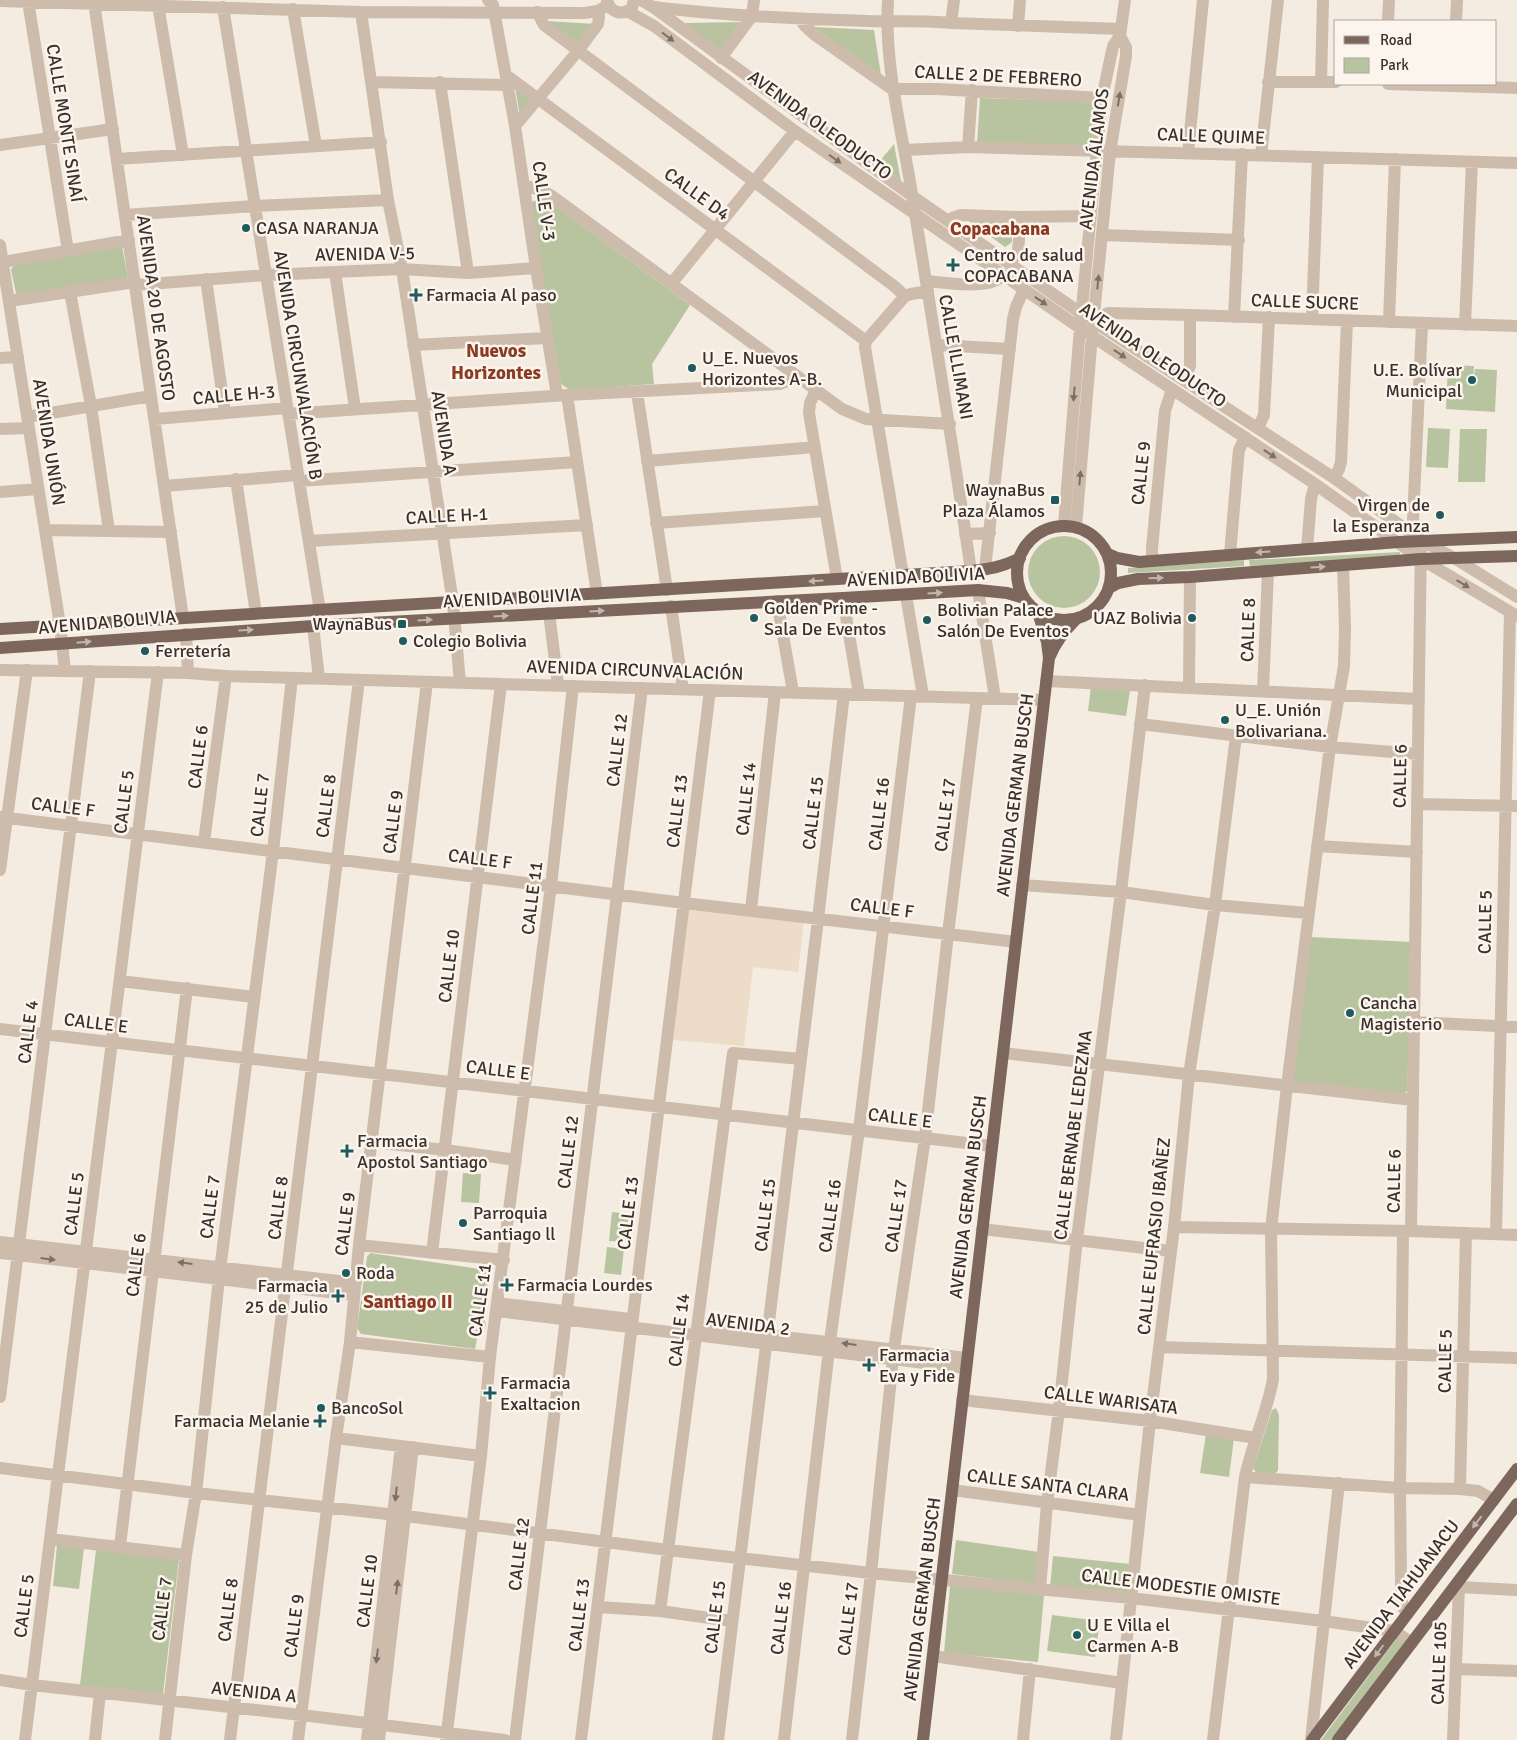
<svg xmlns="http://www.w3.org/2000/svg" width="1517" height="1740" viewBox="0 0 1517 1740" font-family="Signika,sans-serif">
<rect width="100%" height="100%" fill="#f4ebe1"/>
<path fill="#b8c4a0" d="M546,21L595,24L578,43Z
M740,22L720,51L685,23Z
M814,27L874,30L881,75Z
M515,87L532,101L520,116Z
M980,98L1094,102L1092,146L977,144Z
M894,144L901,181L878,163Z
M541,197L545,198L690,305L652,364L654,384L570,390L561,384L530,203Z
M1012,218V242L1005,247L969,221Z
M122,246L128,278L17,298L11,270L14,265Z
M1448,365L1474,366L1473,381L1475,369L1497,370L1495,412L1446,409Z
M1428,428L1450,429L1448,468L1426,467Z
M1460,429H1487L1485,482H1458Z
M1028 572a36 36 0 1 1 72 0a36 36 0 1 1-72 0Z
M1400,552L1399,558L1250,566L1249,560Z
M1244,560V566L1128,573V568Z
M1091,686L1130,691L1126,716L1088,711Z
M1310,937L1412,942L1407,1091L1404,1094L1296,1082L1292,1079Z
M463,1173L481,1174L479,1203L461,1202Z
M612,1212L629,1214L626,1242L609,1241Z
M607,1247L624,1249L621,1275L604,1273Z
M370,1253L487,1270L485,1281L490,1289L488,1295L482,1298L480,1319L485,1321L486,1325L483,1331L478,1333L475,1349L361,1334L357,1328L367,1257Z
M1276,1408L1279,1415L1278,1470L1276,1473L1257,1474L1253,1468L1272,1410Z
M1206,1434L1234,1438L1229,1477L1200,1473Z
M956,1540L1039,1552L1035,1584L952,1574Z
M57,1545L84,1548L79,1589L53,1586Z
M96,1550L179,1559L163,1694L80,1685Z
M1053,1556L1130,1564L1127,1595L1050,1587Z
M950,1586L1044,1595L1038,1662L944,1653Z
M1052,1615L1100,1621L1095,1657L1047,1651Z
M1397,1638L1405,1644L1334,1740H1321Z"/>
<path fill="#ecdcc8" d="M688,906L804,919L798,972L753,967L744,1046L673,1040Z"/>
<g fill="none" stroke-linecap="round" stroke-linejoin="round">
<path stroke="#cdbbac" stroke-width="12" d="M488,0L493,5L515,126L536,268L557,395
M607,0C610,13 622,16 632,8L634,0
M641,0L653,7L912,196L1082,314L1334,478L1421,540L1454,558L1517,597
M888,0C884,66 902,130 912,194C932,320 953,445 971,571
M0,1L361,12L584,13L598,11L608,5
M28,1L68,251
M94,2L183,618
M158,5L183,155
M223,7L320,611
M654,7C725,16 796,19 868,21C895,22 924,20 951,23L1121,29
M293,9L316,146
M627,11L654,26L795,131L1080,328L1315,484L1421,559L1517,616
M361,12L388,200L402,269L453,603L460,683
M537,12L544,25L894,286L905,296
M800,19L804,25L815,35L892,89H937L1102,98
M1388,21L1389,0
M1456,21L1457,0
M951,23L954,0
M1018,26L1020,0
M721,58L752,16L754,0
M506,75L866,341
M371,82L507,85
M440,82L468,273
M1268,82H1336
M1321,82L1323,0
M1388,84L1517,88
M515,126L578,51L598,24L599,17L598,11
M0,145L113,129
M968,147L972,90
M905,150L968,147L1517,163
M1188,153L1203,0
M1261,155L1278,0
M117,159L381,142
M524,185L543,191L552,196L842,409L866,419L950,424
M125,215L254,206L388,200
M949,221L952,218L961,215L1021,217L1091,216
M1103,235L1239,240
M0,245L60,625L65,671
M3,262L129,240
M1010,264L1018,251L1021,217
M335,272L355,409
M206,279L225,413
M926,281C944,282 991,291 1003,275
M671,284L795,131
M136,285L267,275L402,269L468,273L536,268
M70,292L91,406L109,531
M9,301L135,282
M1234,317L1242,154
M1312,319L1318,157
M1094,321L1108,313L1190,315L1517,326
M1389,322L1395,159
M1465,325L1472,162
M413,345L547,338
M937,345L1010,349
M0,358L18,357
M1184,380L1190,366V315
M816,390L810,403L809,413L837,579
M637,392L667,590
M567,395L597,594
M288,414L567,395L780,384L788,381L794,375
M27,417L151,396
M155,419L287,408
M1258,428L1264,415L1269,317
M0,429L29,428
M647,461L815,447
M1334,478L1339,469L1341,462L1347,321
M236,479L256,614
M299,481L577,462
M164,486L298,475
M0,492L38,489
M656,523L825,511
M1064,525L1080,328L1102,98L1113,46L1120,36L1125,0
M1076,527L1092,335L1110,152L1126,56V47L1120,36
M45,530L171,532
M965,534L990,533
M309,541L587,525
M1307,549L1311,499L1315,484
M1230,555L1238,460L1239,450L1245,437
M1152,561V548L1165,411L1172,389
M985,569L1013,319L1016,307L1024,289
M903,575L865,347L866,341L905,296L911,294L928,291
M978,590L995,698
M906,595L923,696
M843,598L859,694
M777,601L793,692
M671,606L683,689
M549,613L558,685
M313,626L319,678
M186,634L188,673
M0,670L188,673L226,676L1044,700
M1046,681L1419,699
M1189,688L1190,577
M1263,691L1268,571
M1140,724L1330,747L1418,754
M1417,804L1517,806
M0,817L684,903L1016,942
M204,842L226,676
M1317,846L1417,852
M0,870L27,670
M1022,885L1121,892L1215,905L1308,913
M751,910L775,692
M120,981L254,997
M1414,1022L1517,1027
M0,1029L992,1146
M1003,1053L1413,1100
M373,1142L445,1150L516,1160
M1174,1227L1411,1231L1517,1235
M982,1229L1170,1251
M1403,1231L1400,1488L1401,1583L1402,1606L1407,1613
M1411,1231L1421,540L1414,529L1413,520L1422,324
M1496,1234L1510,612
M0,1242L356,1283
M359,1245L504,1260
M0,1253L354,1295
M432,1253L501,684
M498,1303L630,1319
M497,1311L966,1368
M704,1328L967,1358
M350,1342L490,1357
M1159,1347L1517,1358
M0,1397L90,671
M962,1400L1150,1421L1256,1438
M336,1438L481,1456
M0,1468L196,1493L406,1516L668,1550L871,1573L1131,1598L1323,1621L1394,1631L1412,1643
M1245,1477L1400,1488L1460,1489L1478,1491L1494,1500
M1460,1489L1466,1233
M952,1490L1140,1515
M50,1539L186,1555
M120,1546L187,988
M1456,1585L1459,1587L1517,1590
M1040,1589L1047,1504L1059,1410L1077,1239L1121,892L1145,685
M598,1607L660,1611L731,1621
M660,1611L733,1053L801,1059
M933,1656L1122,1683
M1456,1669L1517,1671
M0,1680L32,1685L301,1715L505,1740
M25,1740L158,672
M95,1740L100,1693
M165,1740L186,1555L196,1493L219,1278L273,851L292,678
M230,1740L359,680
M298,1740L336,1438L350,1342L359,1245L427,682
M367,1740L401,1446
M379,1740L413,1447
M446,1740L481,1456L490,1357L551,886L573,686
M515,1740L642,688
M581,1740L710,690
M718,1740L818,919L844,694
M784,1740L830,1341L859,1130L911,696
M852,1740L871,1573L894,1349L925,1138L948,934L977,698
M1023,1740L1030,1669
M1116,1740L1150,1421L1174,1227L1189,1075L1215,905L1236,736
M1213,1740L1245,1477C1252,1444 1267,1413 1273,1379L1271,1229L1287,1086L1330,747L1344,666L1345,628L1343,565
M1311,1740L1339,1483
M1453,1740L1459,1587"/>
<path stroke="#7d675c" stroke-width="12" d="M1017 573a47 47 0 1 1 94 0a47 47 0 1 1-94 0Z
M1108,554L1117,558L1139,562L1399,542L1517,537
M1109,588L1118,583L1138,579L1190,577L1421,559L1517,556
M0,629L971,571C990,569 1002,567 1020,558
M0,648L313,626L843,598L978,590L1007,593L1024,598
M1050,656C1056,641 1065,630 1077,618
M923,1740L1049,658L1047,642L1038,612
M1312,1740L1517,1469
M1338,1740L1517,1504"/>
</g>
<defs><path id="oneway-solid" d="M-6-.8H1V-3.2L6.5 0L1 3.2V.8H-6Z" transform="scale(1.25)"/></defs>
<g fill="#7d6f65">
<use href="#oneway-solid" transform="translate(668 37) rotate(37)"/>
<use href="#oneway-solid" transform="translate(1119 99) rotate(-81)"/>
<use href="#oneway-solid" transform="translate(835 159) rotate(35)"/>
<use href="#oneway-solid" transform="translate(1098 282) rotate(-84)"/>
<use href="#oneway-solid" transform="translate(1041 301) rotate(34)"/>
<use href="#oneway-solid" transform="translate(1120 354) rotate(34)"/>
<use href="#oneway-solid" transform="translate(1074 394) rotate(95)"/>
<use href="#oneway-solid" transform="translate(1270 454) rotate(34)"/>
<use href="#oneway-solid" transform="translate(1080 478) rotate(-85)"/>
<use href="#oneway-solid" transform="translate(1463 584) rotate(31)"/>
<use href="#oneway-solid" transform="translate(48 1259) rotate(7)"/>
<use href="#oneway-solid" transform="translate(185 1263) rotate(-173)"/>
<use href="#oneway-solid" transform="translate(849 1344) rotate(-173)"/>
<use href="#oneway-solid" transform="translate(396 1494) rotate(96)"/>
<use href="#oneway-solid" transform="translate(397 1587) rotate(-83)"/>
<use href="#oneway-solid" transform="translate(377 1656) rotate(97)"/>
</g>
<g fill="#c2b5ac">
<use href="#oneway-solid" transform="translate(1263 552) rotate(176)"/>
<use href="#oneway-solid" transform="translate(1318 567) rotate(-4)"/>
<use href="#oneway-solid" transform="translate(1156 578) rotate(-2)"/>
<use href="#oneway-solid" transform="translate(816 581) rotate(176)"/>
<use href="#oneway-solid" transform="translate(935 593) rotate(-4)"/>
<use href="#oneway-solid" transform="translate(597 611) rotate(-3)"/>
<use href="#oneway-solid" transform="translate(501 616) rotate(-3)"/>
<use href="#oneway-solid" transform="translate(425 620) rotate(-3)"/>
<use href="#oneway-solid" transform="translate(246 630) rotate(-4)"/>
<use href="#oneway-solid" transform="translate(84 642) rotate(-5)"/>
<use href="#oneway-solid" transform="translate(1477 1522) rotate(128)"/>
<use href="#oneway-solid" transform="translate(1379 1651) rotate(127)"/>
</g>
<g fill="#1f5a5e" stroke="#fbf5ee" stroke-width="2">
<circle cx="246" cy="228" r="5"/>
<path d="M950.5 257.5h5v5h5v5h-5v5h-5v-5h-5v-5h5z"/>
<path d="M413.5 287.5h5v5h5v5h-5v5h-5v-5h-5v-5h5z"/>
<circle cx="692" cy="368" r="5"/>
<circle cx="1472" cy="380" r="5"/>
<rect x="1050" y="495" width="10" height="10" rx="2.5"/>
<circle cx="1440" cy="515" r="5"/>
<circle cx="754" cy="618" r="5"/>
<circle cx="1192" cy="618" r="5"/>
<circle cx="927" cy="620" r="5"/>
<rect x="397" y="619" width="10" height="10" rx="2.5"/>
<circle cx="403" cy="641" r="5"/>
<circle cx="145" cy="651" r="5"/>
<circle cx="1225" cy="720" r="5"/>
<circle cx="1350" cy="1013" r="5"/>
<path d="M344.5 1143.5h5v5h5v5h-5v5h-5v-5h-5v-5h5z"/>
<circle cx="463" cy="1223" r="5"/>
<circle cx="346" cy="1273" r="5"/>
<path d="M504.5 1277.5h5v5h5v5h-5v5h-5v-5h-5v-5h5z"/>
<path d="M335.5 1288.5h5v5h5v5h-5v5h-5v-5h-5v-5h5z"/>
<path d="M866.5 1357.5h5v5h5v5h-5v5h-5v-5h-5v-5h5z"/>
<path d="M487.5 1385.5h5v5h5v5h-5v5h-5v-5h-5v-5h5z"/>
<circle cx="321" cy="1408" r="5"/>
<path d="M317.5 1413.5h5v5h5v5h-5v5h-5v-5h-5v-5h5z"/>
<circle cx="1077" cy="1635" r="5"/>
</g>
<g text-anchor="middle" stroke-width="5" stroke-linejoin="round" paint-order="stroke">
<g font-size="18" fill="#3b302b" stroke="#fbf5ee">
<text transform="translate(998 76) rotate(3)" y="6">CALLE 2 DE FEBRERO</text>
<text transform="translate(65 123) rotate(81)" y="6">CALLE MONTE SINAÍ</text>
<text transform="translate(820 125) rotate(36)" y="6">AVENIDA OLEODUCTO</text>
<text transform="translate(1211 136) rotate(2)" y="6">CALLE QUIME</text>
<text transform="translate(1094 159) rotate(-83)" y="6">AVENIDA ÁLAMOS</text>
<text transform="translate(697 194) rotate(36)" y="6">CALLE D4</text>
<text transform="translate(544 201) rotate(82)" y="6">CALLE V-3</text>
<text transform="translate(365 254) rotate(-1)" y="6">AVENIDA V-5</text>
<text transform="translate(1305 302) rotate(2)" y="6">CALLE SUCRE</text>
<text transform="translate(156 308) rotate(82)" y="6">AVENIDA 20 DE AGOSTO</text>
<text transform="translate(1153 355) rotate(34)" y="6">AVENIDA OLEODUCTO</text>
<text transform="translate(956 357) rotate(80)" y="6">CALLE ILLIMANI</text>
<text transform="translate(298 365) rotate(81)" y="6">AVENIDA CIRCUNVALACIÓN B</text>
<text transform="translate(234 395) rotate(-5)" y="6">CALLE H-3</text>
<text transform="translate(444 433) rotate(81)" y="6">AVENIDA A</text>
<text transform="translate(49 442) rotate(81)" y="6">AVENIDA UNIÓN</text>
<text transform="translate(1141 473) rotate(-84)" y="6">CALLE 9</text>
<text transform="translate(447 516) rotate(-3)" y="6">CALLE H-1</text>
<text transform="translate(916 577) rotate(-3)" y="6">AVENIDA BOLIVIA</text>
<text transform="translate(512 598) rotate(-3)" y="6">AVENIDA BOLIVIA</text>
<text transform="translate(107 622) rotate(-5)" y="6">AVENIDA BOLIVIA</text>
<text transform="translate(1248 630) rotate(-88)" y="6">CALLE 8</text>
<text transform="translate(635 670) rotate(2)" y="6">AVENIDA CIRCUNVALACIÓN</text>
<text transform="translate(617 750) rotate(-83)" y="6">CALLE 12</text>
<text transform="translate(198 757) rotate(-83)" y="6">CALLE 6</text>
<text transform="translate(1400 776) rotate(-89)" y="6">CALLE 6</text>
<text transform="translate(1015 795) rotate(-83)" y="6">AVENIDA GERMAN BUSCH</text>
<text transform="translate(746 799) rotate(-84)" y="6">CALLE 14</text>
<text transform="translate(124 802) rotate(-83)" y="6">CALLE 5</text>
<text transform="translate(260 805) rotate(-84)" y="6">CALLE 7</text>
<text transform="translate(326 806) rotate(-83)" y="6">CALLE 8</text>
<text transform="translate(63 807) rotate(7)" y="6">CALLE F</text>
<text transform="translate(677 811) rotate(-83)" y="6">CALLE 13</text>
<text transform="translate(813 813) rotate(-83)" y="6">CALLE 15</text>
<text transform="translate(879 814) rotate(-83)" y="6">CALLE 16</text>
<text transform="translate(945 815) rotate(-83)" y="6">CALLE 17</text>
<text transform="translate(393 822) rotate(-83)" y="6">CALLE 9</text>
<text transform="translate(480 859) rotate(7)" y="6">CALLE F</text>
<text transform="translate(532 898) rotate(-83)" y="6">CALLE 11</text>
<text transform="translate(882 908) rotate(7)" y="6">CALLE F</text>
<text transform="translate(1485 922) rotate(-89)" y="6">CALLE 5</text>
<text transform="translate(449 966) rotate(-83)" y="6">CALLE 10</text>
<text transform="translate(96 1023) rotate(7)" y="6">CALLE E</text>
<text transform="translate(28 1032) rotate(-83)" y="6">CALLE 4</text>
<text transform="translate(498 1070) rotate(7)" y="6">CALLE E</text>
<text transform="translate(900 1118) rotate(7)" y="6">CALLE E</text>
<text transform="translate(1073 1135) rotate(-83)" y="6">CALLE BERNABE LEDEZMA</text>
<text transform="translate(568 1152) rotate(-83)" y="6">CALLE 12</text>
<text transform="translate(1394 1181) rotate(-89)" y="6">CALLE 6</text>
<text transform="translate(968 1197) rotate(-83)" y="6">AVENIDA GERMAN BUSCH</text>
<text transform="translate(74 1204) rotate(-83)" y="6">CALLE 5</text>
<text transform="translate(210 1207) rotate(-83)" y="6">CALLE 7</text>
<text transform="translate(278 1208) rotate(-83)" y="6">CALLE 8</text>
<text transform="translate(628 1213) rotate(-83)" y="6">CALLE 13</text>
<text transform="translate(765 1215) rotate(-83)" y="6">CALLE 15</text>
<text transform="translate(830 1216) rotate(-82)" y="6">CALLE 16</text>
<text transform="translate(896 1216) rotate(-82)" y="6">CALLE 17</text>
<text transform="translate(345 1224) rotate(-83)" y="6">CALLE 9</text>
<text transform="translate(1154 1236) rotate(-84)" y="6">CALLE EUFRASIO IBAÑEZ</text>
<text transform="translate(136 1265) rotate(-83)" y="6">CALLE 6</text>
<text transform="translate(480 1300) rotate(-82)" y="6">CALLE 11</text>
<text transform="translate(748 1324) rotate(7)" y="6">AVENIDA 2</text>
<text transform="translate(679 1330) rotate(-83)" y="6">CALLE 14</text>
<text transform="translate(1445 1361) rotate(-89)" y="6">CALLE 5</text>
<text transform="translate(1111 1400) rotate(7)" y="6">CALLE WARISATA</text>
<text transform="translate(1048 1485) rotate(7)" y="6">CALLE SANTA CLARA</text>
<text transform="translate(519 1554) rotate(-83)" y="6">CALLE 12</text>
<text transform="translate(1181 1587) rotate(7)" y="6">CALLE MODESTIE OMISTE</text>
<text transform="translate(367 1591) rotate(-83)" y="6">CALLE 10</text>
<text transform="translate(1401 1594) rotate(-53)" y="6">AVENIDA TIAHUANACU</text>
<text transform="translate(922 1599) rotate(-83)" y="6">AVENIDA GERMAN BUSCH</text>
<text transform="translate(24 1606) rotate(-83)" y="6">CALLE 5</text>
<text transform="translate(162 1609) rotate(-83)" y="6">CALLE 7</text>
<text transform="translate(228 1610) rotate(-83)" y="6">CALLE 8</text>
<text transform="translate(579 1615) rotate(-83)" y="6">CALLE 13</text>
<text transform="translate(715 1617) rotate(-83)" y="6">CALLE 15</text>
<text transform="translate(781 1618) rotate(-83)" y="6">CALLE 16</text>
<text transform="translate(848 1619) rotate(-83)" y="6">CALLE 17</text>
<text transform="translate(294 1626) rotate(-83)" y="6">CALLE 9</text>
<text transform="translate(1439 1663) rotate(-88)" y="6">CALLE 105</text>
<text transform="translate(254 1692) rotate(6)" y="6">AVENIDA A</text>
</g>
<g font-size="18" fill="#3b302b" stroke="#fbf5ee" text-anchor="start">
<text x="256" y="234">CASA NARANJA</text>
<text x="964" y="261">Centro de salud<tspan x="964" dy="21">COPACABANA</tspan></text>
<text x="426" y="301">Farmacia Al paso</text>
<text x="702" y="364">U_E. Nuevos<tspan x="702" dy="21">Horizontes A-B.</tspan></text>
<text x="1462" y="376" text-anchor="end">U.E. Bolívar<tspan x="1462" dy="21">Municipal</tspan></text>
<text x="1045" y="496" text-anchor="end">WaynaBus<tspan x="1045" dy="21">Plaza Álamos</tspan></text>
<text x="1430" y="511" text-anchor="end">Virgen de<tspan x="1430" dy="21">la Esperanza</tspan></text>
<text x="764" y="614">Golden Prime -<tspan x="764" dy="21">Sala De Eventos</tspan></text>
<text x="937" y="616">Bolivian Palace<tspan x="937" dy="21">Salón De Eventos</tspan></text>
<text x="1182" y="624" text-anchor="end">UAZ Bolivia</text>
<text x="392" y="630" text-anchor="end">WaynaBus</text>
<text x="413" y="647">Colegio Bolivia</text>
<text x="155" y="657">Ferretería</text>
<text x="1235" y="716">U_E. Unión<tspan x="1235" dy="21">Bolivariana.</tspan></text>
<text x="1360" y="1009">Cancha<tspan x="1360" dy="21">Magisterio</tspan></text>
<text x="357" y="1147">Farmacia<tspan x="357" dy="21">Apostol Santiago</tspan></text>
<text x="473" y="1219">Parroquia<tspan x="473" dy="21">Santiago ll</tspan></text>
<text x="356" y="1279">Roda</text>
<text x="517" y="1291">Farmacia Lourdes</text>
<text x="328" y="1292" text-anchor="end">Farmacia<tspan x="328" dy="21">25 de Julio</tspan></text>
<text x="879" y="1361">Farmacia<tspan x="879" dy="21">Eva y Fide</tspan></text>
<text x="500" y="1389">Farmacia<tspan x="500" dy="21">Exaltacion</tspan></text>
<text x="331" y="1414">BancoSol</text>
<text x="310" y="1427" text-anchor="end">Farmacia Melanie</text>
<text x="1087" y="1631">U E Villa el<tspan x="1087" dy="21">Carmen A-B</tspan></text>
</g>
<g font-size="19" font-weight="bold" fill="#8c3b22" stroke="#fbf5ee">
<text x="1000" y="235">Copacabana</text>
<text x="496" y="357">Nuevos<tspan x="496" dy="22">Horizontes</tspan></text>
<text x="408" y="1308">Santiago II</text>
</g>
</g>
<rect x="1334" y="20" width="162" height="65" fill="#fbf5ee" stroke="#aea6a0"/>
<rect x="1344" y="36" width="25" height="8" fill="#7d675c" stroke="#aea6a0"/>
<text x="1380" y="45" font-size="15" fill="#3b302b">Road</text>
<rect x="1344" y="58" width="25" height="15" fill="#b8c4a0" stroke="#aea6a0"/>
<text x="1380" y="70" font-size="15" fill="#3b302b">Park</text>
</svg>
